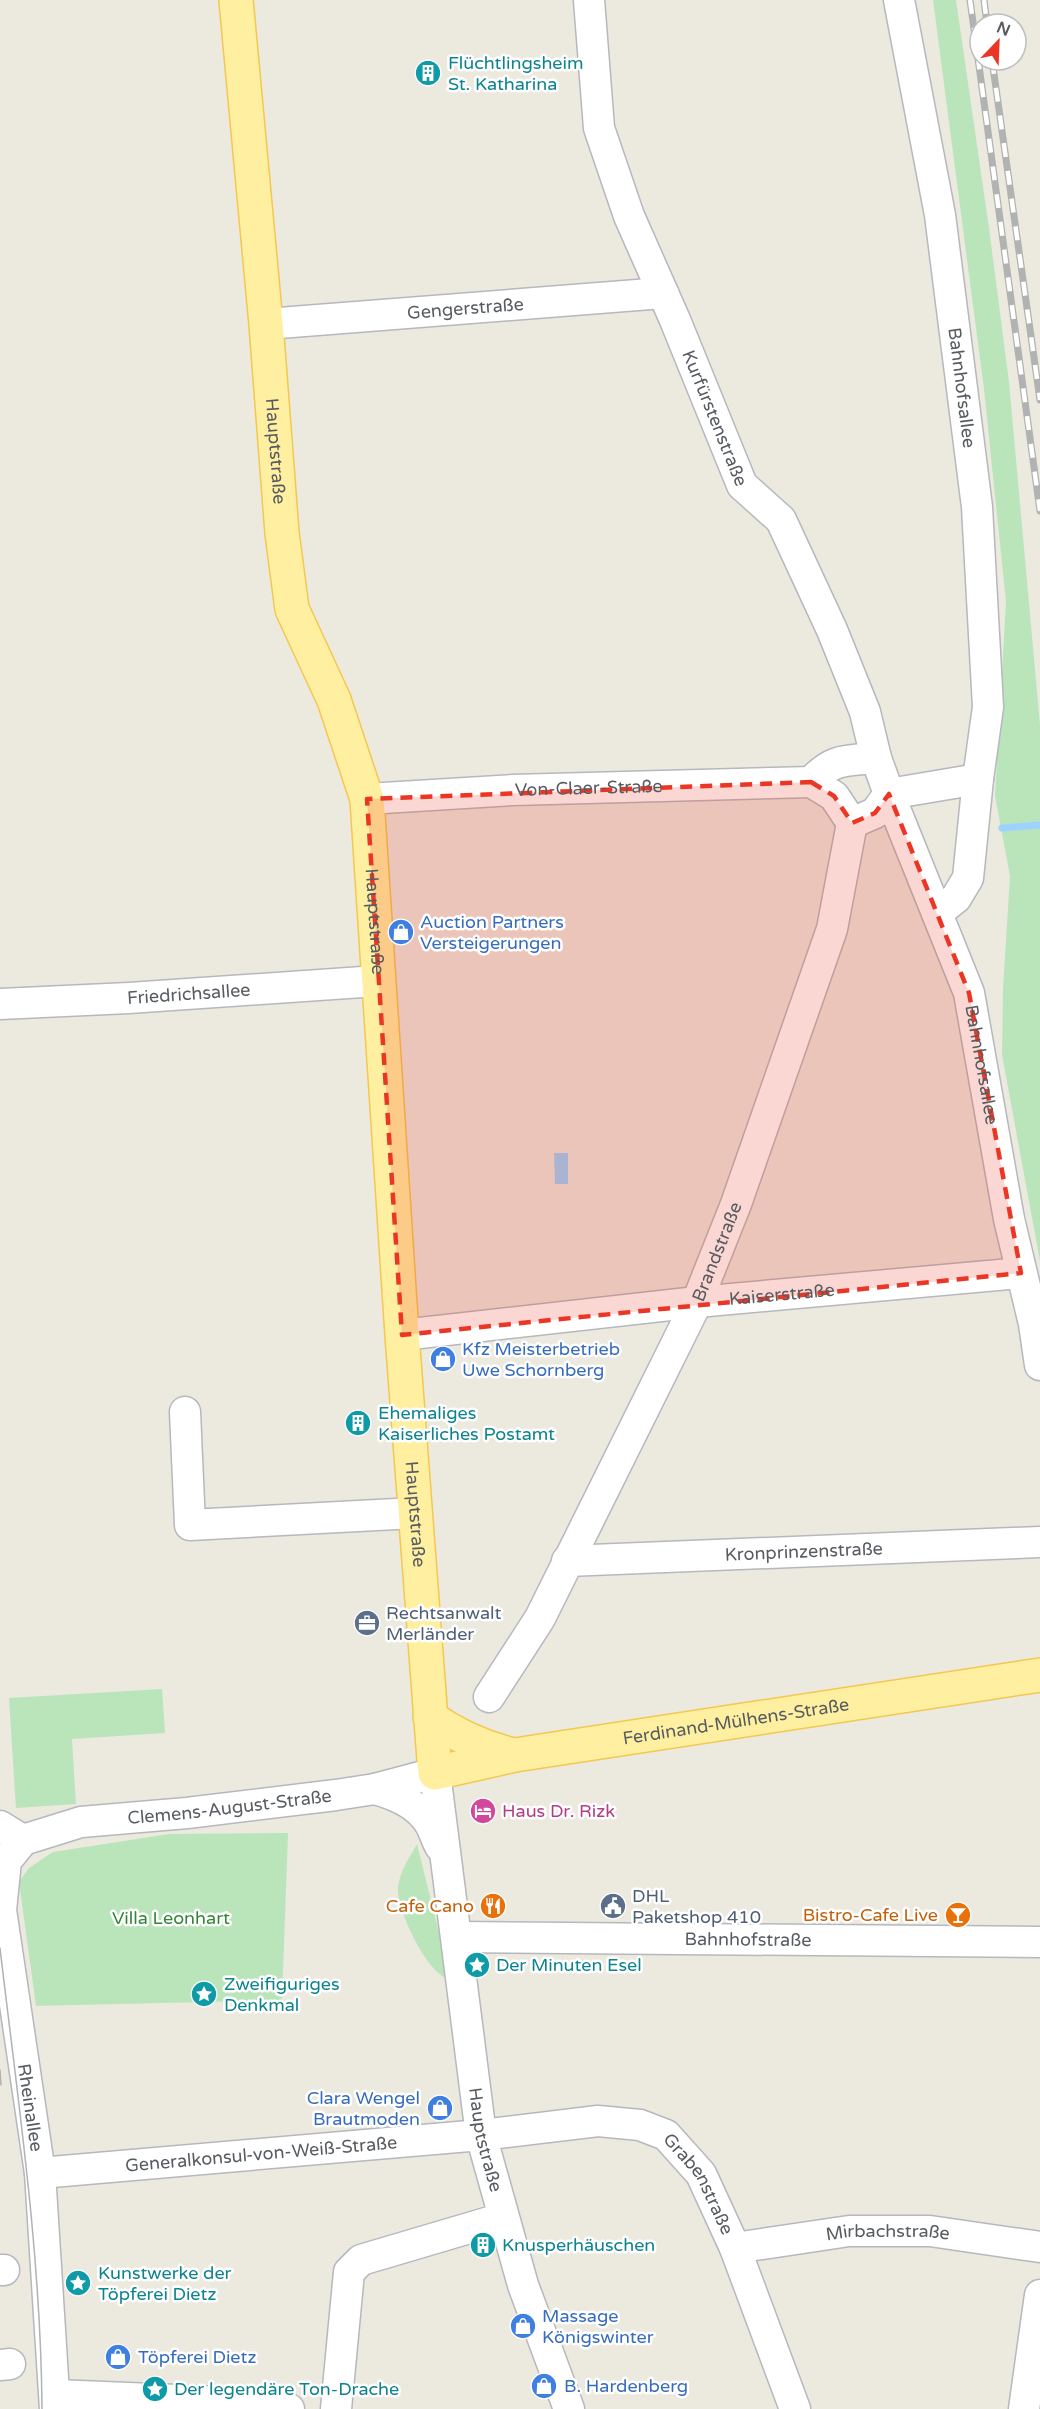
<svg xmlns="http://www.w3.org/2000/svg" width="1040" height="2409" viewBox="0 0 1040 2409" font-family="'Varela Round',sans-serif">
<rect width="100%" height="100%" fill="#ece9df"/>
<path fill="#bae5bb" d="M933,0H956L989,228L1009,382L1040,725V1261L1002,1055L1003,989L1010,876L995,796L1006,602L984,389Z
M162,1689L165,1733L72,1739L76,1804L16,1808L9,1698Z
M288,1833L282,2000L36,2006L19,1882L29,1868L53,1852L169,1834Z
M417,1844L440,1937L446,1978C426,1970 396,1909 398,1887C400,1871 409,1858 417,1844Z"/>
<path fill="#9cd3ff" d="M554,1153H568V1184H555Z"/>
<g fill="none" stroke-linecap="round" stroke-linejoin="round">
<path stroke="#9cd3ff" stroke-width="7" d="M1002,828L1040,825"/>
<g stroke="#b5b8bd" stroke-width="33">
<g id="minor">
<path id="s1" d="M589,0L599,128L629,216L675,320L742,485L781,520L832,630L865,712L876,758L889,794L969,993L1009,1219L1034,1324L1040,1365"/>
<path id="s2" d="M899,0L940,215L977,507L988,707L978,779L968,878L956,898L937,913"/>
<path id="s3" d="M266,324L663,293"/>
<path d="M811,782L834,796L852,823"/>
<path id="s4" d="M367,799L513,790L811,782C833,758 845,761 876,758"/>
<path id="s5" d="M0,1004L129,998L377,981"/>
<path id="s6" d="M402,1335L697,1302L1021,1273"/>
<path d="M185,1412L190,1525L415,1513"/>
<path id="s7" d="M567,1561L1040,1542"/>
<path id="s8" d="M489,1697L540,1618L697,1302L736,1204L832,929L852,823L875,813L889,794L978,779"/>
<path d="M375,1789C396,1795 418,1804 430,1824C434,1831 436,1839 440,1846"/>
<path d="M0,1826L23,1840"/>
<path id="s9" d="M23,1840L81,1822L187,1813L336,1795L375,1789L435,1773L481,2135L523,2285L569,2409"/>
<path id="s10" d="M23,1840L6,1861L1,1910L40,2173L55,2409"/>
<path id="s11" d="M457,1937L1040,1942"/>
<path id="s12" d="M40,2173L481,2135L598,2121L640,2125L666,2135L701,2174L735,2248L795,2409"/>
<path id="s13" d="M735,2248L849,2231H930L1040,2247"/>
<path d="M0,2270H4"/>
<path d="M0,2365L10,2364"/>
<path d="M55,2395L201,2401L289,2409"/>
<path d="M336,2409L349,2272L361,2260L503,2218"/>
<path d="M1024,2409L1040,2295"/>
</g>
</g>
<g stroke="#f4c750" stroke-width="36">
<g id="major">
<path id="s14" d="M236,0L266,324L282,533L292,609L334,700L367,799L402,1335L435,1773L515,1755L1040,1675"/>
<path d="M430,1717C456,1736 482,1747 513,1755"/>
</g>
</g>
<use href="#minor" stroke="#fff" stroke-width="30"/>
<use href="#major" stroke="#fff0a1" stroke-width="33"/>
<path stroke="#b1b2b2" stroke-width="1.5" d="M0,1948C18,2101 41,2255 42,2409
M0,2070L1,2085"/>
<g stroke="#b1b2b2" stroke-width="7">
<path id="rail" d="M970,0L1040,511
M984,0L987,24
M992,60L1040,400"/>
</g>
<use href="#rail" stroke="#fff" stroke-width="4.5" stroke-dasharray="14" stroke-linecap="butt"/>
</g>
<path fill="#ec3625" fill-opacity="0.2" stroke="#ec3625" stroke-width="4.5" stroke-dasharray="12 8" stroke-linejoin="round" d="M811,782L834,796L852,823L875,813L889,794L969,993L1021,1273L402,1335L367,799Z"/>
<defs>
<g id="building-disc" transform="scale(1.35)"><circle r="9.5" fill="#0f9aa8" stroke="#fff"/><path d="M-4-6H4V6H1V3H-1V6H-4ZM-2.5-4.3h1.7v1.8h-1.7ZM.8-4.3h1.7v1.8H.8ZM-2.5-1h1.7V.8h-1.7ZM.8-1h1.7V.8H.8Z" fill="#fff"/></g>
<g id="shop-disc" transform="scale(1.35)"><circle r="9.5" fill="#3f7fe0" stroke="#fff"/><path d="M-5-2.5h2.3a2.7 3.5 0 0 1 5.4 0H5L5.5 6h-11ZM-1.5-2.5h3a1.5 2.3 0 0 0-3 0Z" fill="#fff"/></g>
<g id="office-disc" transform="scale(1.35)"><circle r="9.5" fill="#5c6f8a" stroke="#fff"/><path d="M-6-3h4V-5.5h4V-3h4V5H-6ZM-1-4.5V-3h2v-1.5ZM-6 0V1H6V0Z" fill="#fff"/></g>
<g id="hotel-disc" transform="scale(1.35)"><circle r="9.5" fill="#d1479c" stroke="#fff"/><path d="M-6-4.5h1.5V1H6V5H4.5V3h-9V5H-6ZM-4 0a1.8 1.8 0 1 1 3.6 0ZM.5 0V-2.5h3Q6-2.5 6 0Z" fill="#fff"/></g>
<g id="restaurant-disc" transform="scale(1.35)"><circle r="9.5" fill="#e8710a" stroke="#fff"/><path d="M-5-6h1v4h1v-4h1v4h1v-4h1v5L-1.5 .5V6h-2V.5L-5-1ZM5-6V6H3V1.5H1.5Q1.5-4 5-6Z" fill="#fff"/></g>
<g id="civic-disc" transform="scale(1.35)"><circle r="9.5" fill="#5c6f8a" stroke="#fff"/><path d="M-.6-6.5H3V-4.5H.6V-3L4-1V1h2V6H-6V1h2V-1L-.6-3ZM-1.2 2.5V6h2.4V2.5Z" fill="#fff"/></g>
<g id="bar-disc" transform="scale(1.35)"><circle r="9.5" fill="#e8710a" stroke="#fff"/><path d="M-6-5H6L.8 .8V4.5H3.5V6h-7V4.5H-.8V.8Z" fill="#fff"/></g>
<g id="sight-disc" transform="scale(1.35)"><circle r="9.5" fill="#0f9aa8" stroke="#fff"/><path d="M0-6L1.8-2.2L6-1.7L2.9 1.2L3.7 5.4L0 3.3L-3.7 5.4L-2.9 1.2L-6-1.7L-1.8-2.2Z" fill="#fff"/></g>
</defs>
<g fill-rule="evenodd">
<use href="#building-disc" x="428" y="73"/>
<use href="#shop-disc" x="401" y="932"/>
<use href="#shop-disc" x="443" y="1359"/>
<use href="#building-disc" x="358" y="1423"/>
<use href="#office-disc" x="367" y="1623"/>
<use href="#hotel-disc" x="483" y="1811"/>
<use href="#restaurant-disc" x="493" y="1906"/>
<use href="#civic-disc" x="613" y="1906"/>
<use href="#bar-disc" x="958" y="1915"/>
<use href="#sight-disc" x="477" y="1965"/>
<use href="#sight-disc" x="204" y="1994"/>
<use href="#shop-disc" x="440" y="2108"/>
<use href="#building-disc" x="483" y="2245"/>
<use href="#sight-disc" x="78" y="2283"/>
<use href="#shop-disc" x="523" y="2326"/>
<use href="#shop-disc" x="118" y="2357"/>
<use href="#shop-disc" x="544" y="2386"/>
<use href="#sight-disc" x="155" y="2389"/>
</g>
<g text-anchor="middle" stroke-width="5" stroke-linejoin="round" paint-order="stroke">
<g font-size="18" fill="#0d838f" stroke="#fff" text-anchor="start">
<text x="448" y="69">Flüchtlingsheim<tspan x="448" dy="21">St. Katharina</tspan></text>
<text x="378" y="1419">Ehemaliges<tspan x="378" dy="21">Kaiserliches Postamt</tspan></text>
<text x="496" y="1971">Der Minuten Esel</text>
<text x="224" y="1990">Zweifiguriges<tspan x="224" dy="21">Denkmal</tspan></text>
<text x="502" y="2251">Knusperhäuschen</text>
<text x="98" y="2279">Kunstwerke der<tspan x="98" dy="21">Töpferei Dietz</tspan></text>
<text x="174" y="2395">Der legendäre Ton-Drache</text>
</g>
<g font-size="18" fill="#585c61" stroke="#fff">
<text dy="6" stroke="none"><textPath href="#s3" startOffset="200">Gengerstraße</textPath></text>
<text dy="6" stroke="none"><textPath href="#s2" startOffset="393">Bahnhofsallee</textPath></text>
<text dy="6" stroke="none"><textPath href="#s1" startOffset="441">Kurfürstenstraße</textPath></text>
<text dy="6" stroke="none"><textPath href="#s14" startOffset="453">Hauptstraße</textPath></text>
<text dy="6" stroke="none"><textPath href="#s4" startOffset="222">Von-Claer-Straße</textPath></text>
<text dy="6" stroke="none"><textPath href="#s14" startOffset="939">Hauptstraße</textPath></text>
<text dy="6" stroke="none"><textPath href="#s5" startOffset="189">Friedrichsallee</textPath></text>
<text dy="6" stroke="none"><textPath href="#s1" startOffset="1148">Bahnhofsallee</textPath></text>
<text dy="6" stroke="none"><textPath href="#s8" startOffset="501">Brandstraße</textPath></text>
<text dy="6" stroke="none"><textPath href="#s6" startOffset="382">Kaiserstraße</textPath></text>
<text dy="6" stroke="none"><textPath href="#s14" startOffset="1533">Hauptstraße</textPath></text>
<text dy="6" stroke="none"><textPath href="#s7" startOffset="237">Kronprinzenstraße</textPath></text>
<text dy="6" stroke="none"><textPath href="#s14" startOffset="2098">Ferdinand-Mülhens-Straße</textPath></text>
<text dy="6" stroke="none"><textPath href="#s9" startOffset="210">Clemens-August-Straße</textPath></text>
<text dy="6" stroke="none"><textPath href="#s11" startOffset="291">Bahnhofstraße</textPath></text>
<text dy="6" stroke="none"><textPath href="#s10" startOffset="276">Rheinallee</textPath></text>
<text dy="6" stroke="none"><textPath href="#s9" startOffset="789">Hauptstraße</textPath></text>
<text dy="6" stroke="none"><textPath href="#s12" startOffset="222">Generalkonsul-von-Weiß-Straße</textPath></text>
<text dy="6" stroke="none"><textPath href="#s12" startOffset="690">Grabenstraße</textPath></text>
<text dy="6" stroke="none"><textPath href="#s13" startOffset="154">Mirbachstraße</textPath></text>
</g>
<g font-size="18" fill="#366cbe" stroke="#fff" text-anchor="start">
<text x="420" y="928">Auction Partners<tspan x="420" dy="21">Versteigerungen</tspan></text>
<text x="462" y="1355">Kfz Meisterbetrieb<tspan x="462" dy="21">Uwe Schornberg</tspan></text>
<text x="420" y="2104" text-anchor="end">Clara Wengel<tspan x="420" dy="21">Brautmoden</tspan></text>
<text x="542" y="2322">Massage<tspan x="542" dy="21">Königswinter</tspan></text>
<text x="138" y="2363">Töpferei Dietz</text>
<text x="564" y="2392">B. Hardenberg</text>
</g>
<g font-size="18" fill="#4e5e75" stroke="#fff" text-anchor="start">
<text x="386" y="1619">Rechtsanwalt<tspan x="386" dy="21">Merländer</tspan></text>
<text x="632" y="1902">DHL<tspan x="632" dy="21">Paketshop 410</tspan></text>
</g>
<g font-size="18" fill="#b23c85" stroke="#fff" text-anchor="start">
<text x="502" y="1817">Haus Dr. Rizk</text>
</g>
<g font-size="18" fill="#c56008" stroke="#fff" text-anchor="end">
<text x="474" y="1912">Cafe Cano</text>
<text x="938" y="1921">Bistro-Cafe Live</text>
</g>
<g font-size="18" fill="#338637" stroke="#fff">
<text x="171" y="1924">Villa Leonhart</text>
</g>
</g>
<g transform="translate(998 42) rotate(23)"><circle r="28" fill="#ffffff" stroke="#bcbec0" stroke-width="1.5"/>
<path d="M0-4.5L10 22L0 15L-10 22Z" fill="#ec3625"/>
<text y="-9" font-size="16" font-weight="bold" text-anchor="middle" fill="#585c61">N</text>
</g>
</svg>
